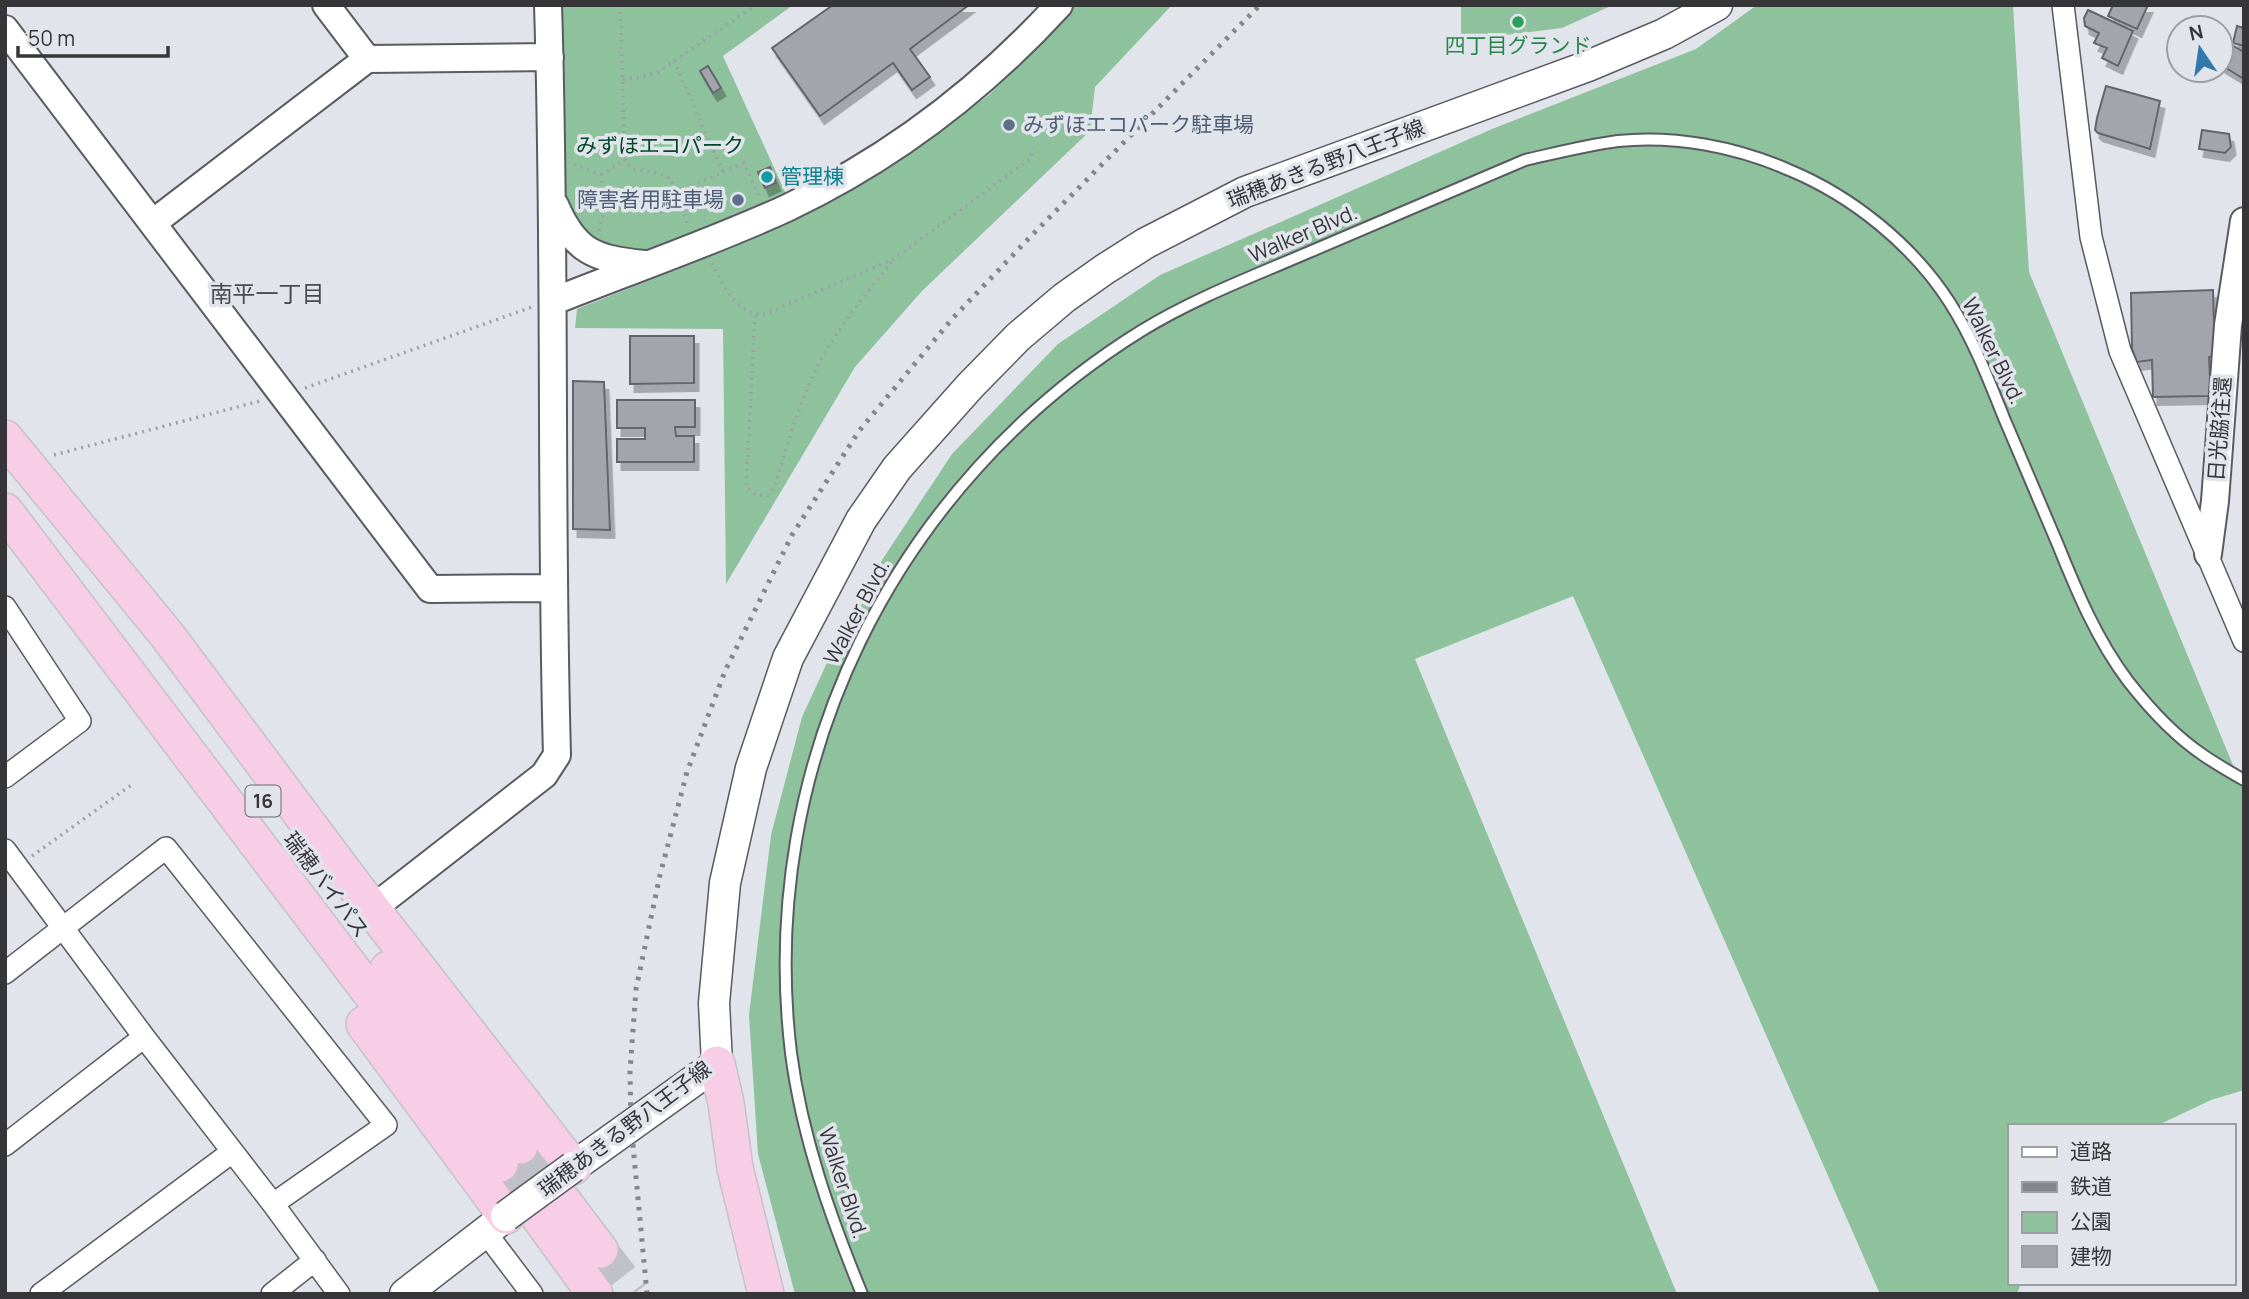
<svg xmlns="http://www.w3.org/2000/svg" width="2249" height="1299" viewBox="0 0 2249 1299" font-family="Manrope,'Noto Sans JP',sans-serif">
<defs>
<filter id="shadow"><feDropShadow dx="4.5" dy="8" stdDeviation="0" flood-color="#0004"/></filter>
</defs>
<rect width="100%" height="100%" fill="#e2e4ec"/>
<path fill="#8dc29d" d="M561,5H793L723,56L787,196L773,227L878,175L990,94L1076,5H1172L1095,87L1090,131L922,291L855,367L726,584L723,329L575,328L577,309L703,259L693,237C651,250 608,267 575,225C570,219 568,208 565,200Z
M1461,5H1613L1562,28L1489,37L1461,35Z
M1757,5H2013L2029,272L2242,787L2244,812V1090L2211,1100L2156,1126H2009V1283H2021L2017,1294H1880L1573,596L1415,659L1677,1294H795L758,1154L749,1015L771,835L802,717L844,626L884,557L952,454L1058,344L1160,275L1492,129L1696,49Z"/>
<path fill="#a4a5ac" stroke="#63656c" stroke-width="2" filter="url(#shadow)" d="M833,5H969L910,49L930,77L912,90L893,63L820,116L772,48Z
M2113,5H2148L2137,29L2108,16Z
M2088,10L2133,31L2118,66L2102,58L2107,48L2094,43L2099,33L2085,26L2084,18Z
M2237,26L2244,28V46L2233,43Z
M2230,44L2244,52V79L2221,65V59Z
M708,66L721,88L713,93L700,71Z
M2106,86L2160,101L2150,149L2098,133L2095,130L2097,118Z
M2202,130L2229,134L2231,147L2225,153L2199,149Z
M770,167L776,183L765,188L758,172Z
M2213,290L2215,356L2209,357L2211,396L2153,397L2152,360L2137,362L2132,349L2131,293Z
M630,336H694V383L630,384Z
M573,381L604,382L610,530L573,529Z
M617,400H695V427H675L676,436H694V462H617V439H645V428H617Z"/>
<g fill="none" stroke-linecap="round" stroke-linejoin="round">
<path stroke="#c0c1c8" stroke-width="35" stroke-dasharray="35 18" stroke-linecap="butt" d="M520,1146L563,1201
M500,1164L539,1217
M600,1250L634,1294"/>
<g stroke="#5a5b62" stroke-width="14">
<path id="service" d="M862,1294C830,1216 802,1137 791,1053C756,763 895,484 1141,331C1193,299 1251,277 1307,253C1380,222 1452,191 1525,160C1556,153 1587,145 1618,141C1675,135 1737,147 1789,170C1852,196 1913,245 1950,303C1973,339 1988,378 2004,418C2022,460 2040,502 2058,545C2077,592 2097,640 2128,681C2149,708 2175,736 2203,755C2216,764 2230,772 2244,780"/>
</g>
<g stroke="#5a5b62" stroke-width="24">
<path id="minor" d="M2063,5L2091,237L2120,351L2244,641
M5,607L80,721L5,777
M5,850L144,1037L273,1204L339,1294
M5,973L166,848L386,1125L273,1204
M5,1145L144,1037
M486,1233L532,1294
M41,1294L232,1152
M272,1294L315,1260"/>
</g>
<g stroke="#5a5b62" stroke-width="30">
<path id="tertiary" d="M326,5L367,59
M5,29L430,589L552,588
M555,205C575,252 595,259 644,264
M154,222L367,59L550,57
M554,301C631,270 711,243 787,208C890,159 982,89 1059,5
M2208,554L2215,501L2228,325L2244,221
M372,909L544,775L557,755C550,505 556,255 548,5"/>
</g>
<g stroke="#5a5b62" stroke-width="33">
<path id="secondary" d="M573,1167L717,1064L714,1003L725,883L751,768L788,658L861,520L897,468L970,386L1018,337L1064,298L1105,269L1146,243L1245,192L1588,66L1664,34L1717,5
M405,1294L506,1216"/>
</g>
<g stroke="#c3c3c4" stroke-width="38">
<path id="trunk" d="M5,438L167,635L372,909L573,1167
M5,511L500,1164
M388,969L520,1146
M364,1024L506,1216
M717,1064L726,1103L735,1168L766,1294
M563,1201L600,1250
M539,1217L595,1294"/>
</g>
<path stroke="#9ea0a6" stroke-width="3.5" stroke-dasharray="2 5" stroke-linecap="butt" d="M620,5L625,160L632,169L658,173L671,179L688,225
M674,61L723,172L676,193
M623,80L657,73L756,5
M574,164L601,175L605,209L599,231
M723,172L744,163L759,196
M601,175L625,160
M605,209L632,208L658,213L682,208
M712,263C722,283 737,315 763,315L894,259L1031,158L1033,148
M755,315L746,487L756,495H768L774,488C788,444 802,390 826,351C846,318 870,288 894,259
M305,388L532,307
M54,455L260,401
M32,856L134,783"/>
<use href="#service" stroke="#fff" stroke-width="10"/>
<use href="#minor" stroke="#fff" stroke-width="21"/>
<use href="#tertiary" stroke="#fff" stroke-width="26"/>
<use href="#secondary" stroke="#fff" stroke-width="30"/>
<use href="#trunk" stroke="#f8cee6" stroke-width="35"/>
<path stroke="#85868c" stroke-width="5" stroke-dasharray="3.5 7" stroke-linecap="butt" d="M647,1294L631,1124L630,1071L636,989L660,875L687,772L725,671L792,535L859,431L952,319L1032,235L1260,5"/>
<g stroke="#5a5b62" stroke-width="33" stroke-linecap="butt">
<path id="secondary-bridge" d="M506,1216L573,1167"/>
</g>
<use href="#secondary-bridge" stroke="#fff" stroke-width="30"/>
</g>
<circle fill="#2e9e5b" stroke="#e2e4ec" stroke-width="2.5" cx="1518" cy="22" r="7"/>
<g fill="#5c6f8a" stroke="#e2e4ec" stroke-width="2.5">
<circle cx="1009" cy="125" r="7"/>
<circle cx="738" cy="200" r="7"/>
</g>
<circle fill="#0f9aa8" stroke="#e2e4ec" stroke-width="2.5" cx="767" cy="177" r="7"/>
<g text-anchor="middle" stroke-width="7" stroke-linejoin="round" paint-order="stroke">
<rect fill="#e2e4ec" stroke="#6a6a6f" stroke-width="2" x="245.5" y="785.5" width="35" height="31" rx="5"/>
<g font-size="19" font-weight="bold" fill="#363639">
<text x="263" y="808">16</text>
</g>
<g font-size="21" fill="#27864d" stroke="#e2e4ec">
<text x="1518" y="53">四丁目グランド</text>
</g>
<g font-size="21" fill="#4e5e75" stroke="#e2e4ec" text-anchor="start">
<text x="1023" y="132">みずほエコパーク駐車場</text>
<text x="724" y="207" text-anchor="end">障害者用駐車場</text>
</g>
<g font-size="21" fill="#014824" stroke="#e2e4ec">
<text x="660" y="153">みずほエコパーク</text>
</g>
<g font-size="21" fill="#363639" stroke="#e2e4ec">
<text transform="translate(1326 164) rotate(-21)" y="7">瑞穂あきる野八王子線</text>
<text transform="translate(1303 234) rotate(-23)" y="7">Walker Blvd.</text>
<text transform="translate(1993 351) rotate(64)" y="7">Walker Blvd.</text>
<text transform="translate(2220 429) rotate(-86)" y="7">日光脇往還</text>
<text transform="translate(857 612) rotate(-62)" y="7">Walker Blvd.</text>
<text transform="translate(326 885) rotate(53)" y="7">瑞穂バイパス</text>
<text transform="translate(625 1129) rotate(-37)" y="7">瑞穂あきる野八王子線</text>
<text transform="translate(843 1183) rotate(72)" y="7">Walker Blvd.</text>
</g>
<g font-size="21" fill="#0d838f" stroke="#e2e4ec" text-anchor="start">
<text x="781" y="184">管理棟</text>
</g>
<g font-size="23" fill="#494a51" stroke="#e2e4ec">
<text x="267" y="302">南平一丁目</text>
</g>
</g>
<rect width="2249" height="1299" fill="none" stroke="#363639" stroke-width="14"/>
<rect x="2008" y="1124" width="228" height="161" fill="#e2e4ec" stroke="#9d9ea4" stroke-width="2"/>
<rect x="2022" y="1147" width="35" height="10" fill="#ffffff" stroke="#9d9ea4" stroke-width="2"/>
<text x="2070" y="1159" font-size="21" fill="#363639">道路</text>
<rect x="2022" y="1182" width="35" height="10" fill="#85868c" stroke="#9d9ea4" stroke-width="2"/>
<text x="2070" y="1194" font-size="21" fill="#363639">鉄道</text>
<rect x="2022" y="1212" width="35" height="21" fill="#8dc29d" stroke="#9d9ea4" stroke-width="2"/>
<text x="2070" y="1229" font-size="21" fill="#363639">公園</text>
<rect x="2022" y="1246" width="35" height="21" fill="#a4a5ac" stroke="#9d9ea4" stroke-width="2"/>
<text x="2070" y="1264" font-size="21" fill="#363639">建物</text>
<g transform="translate(2200 49) rotate(347)"><circle r="33" fill="#e2e4ec" stroke="#9d9ea4" stroke-width="2"/>
<path d="M0-5L12 26L0 18L-12 26Z" fill="#3179ad"/>
<text y="-10" font-size="19" font-weight="bold" text-anchor="middle" fill="#363639">N</text>
</g>
<path d="M18 46v10h150v-10" fill="none" stroke="#363639" stroke-width="3.5"/>
<text x="28" y="46" font-size="21" fill="#363639" stroke="#e2e4ec" stroke-width="5" paint-order="stroke">50 m</text>
</svg>
